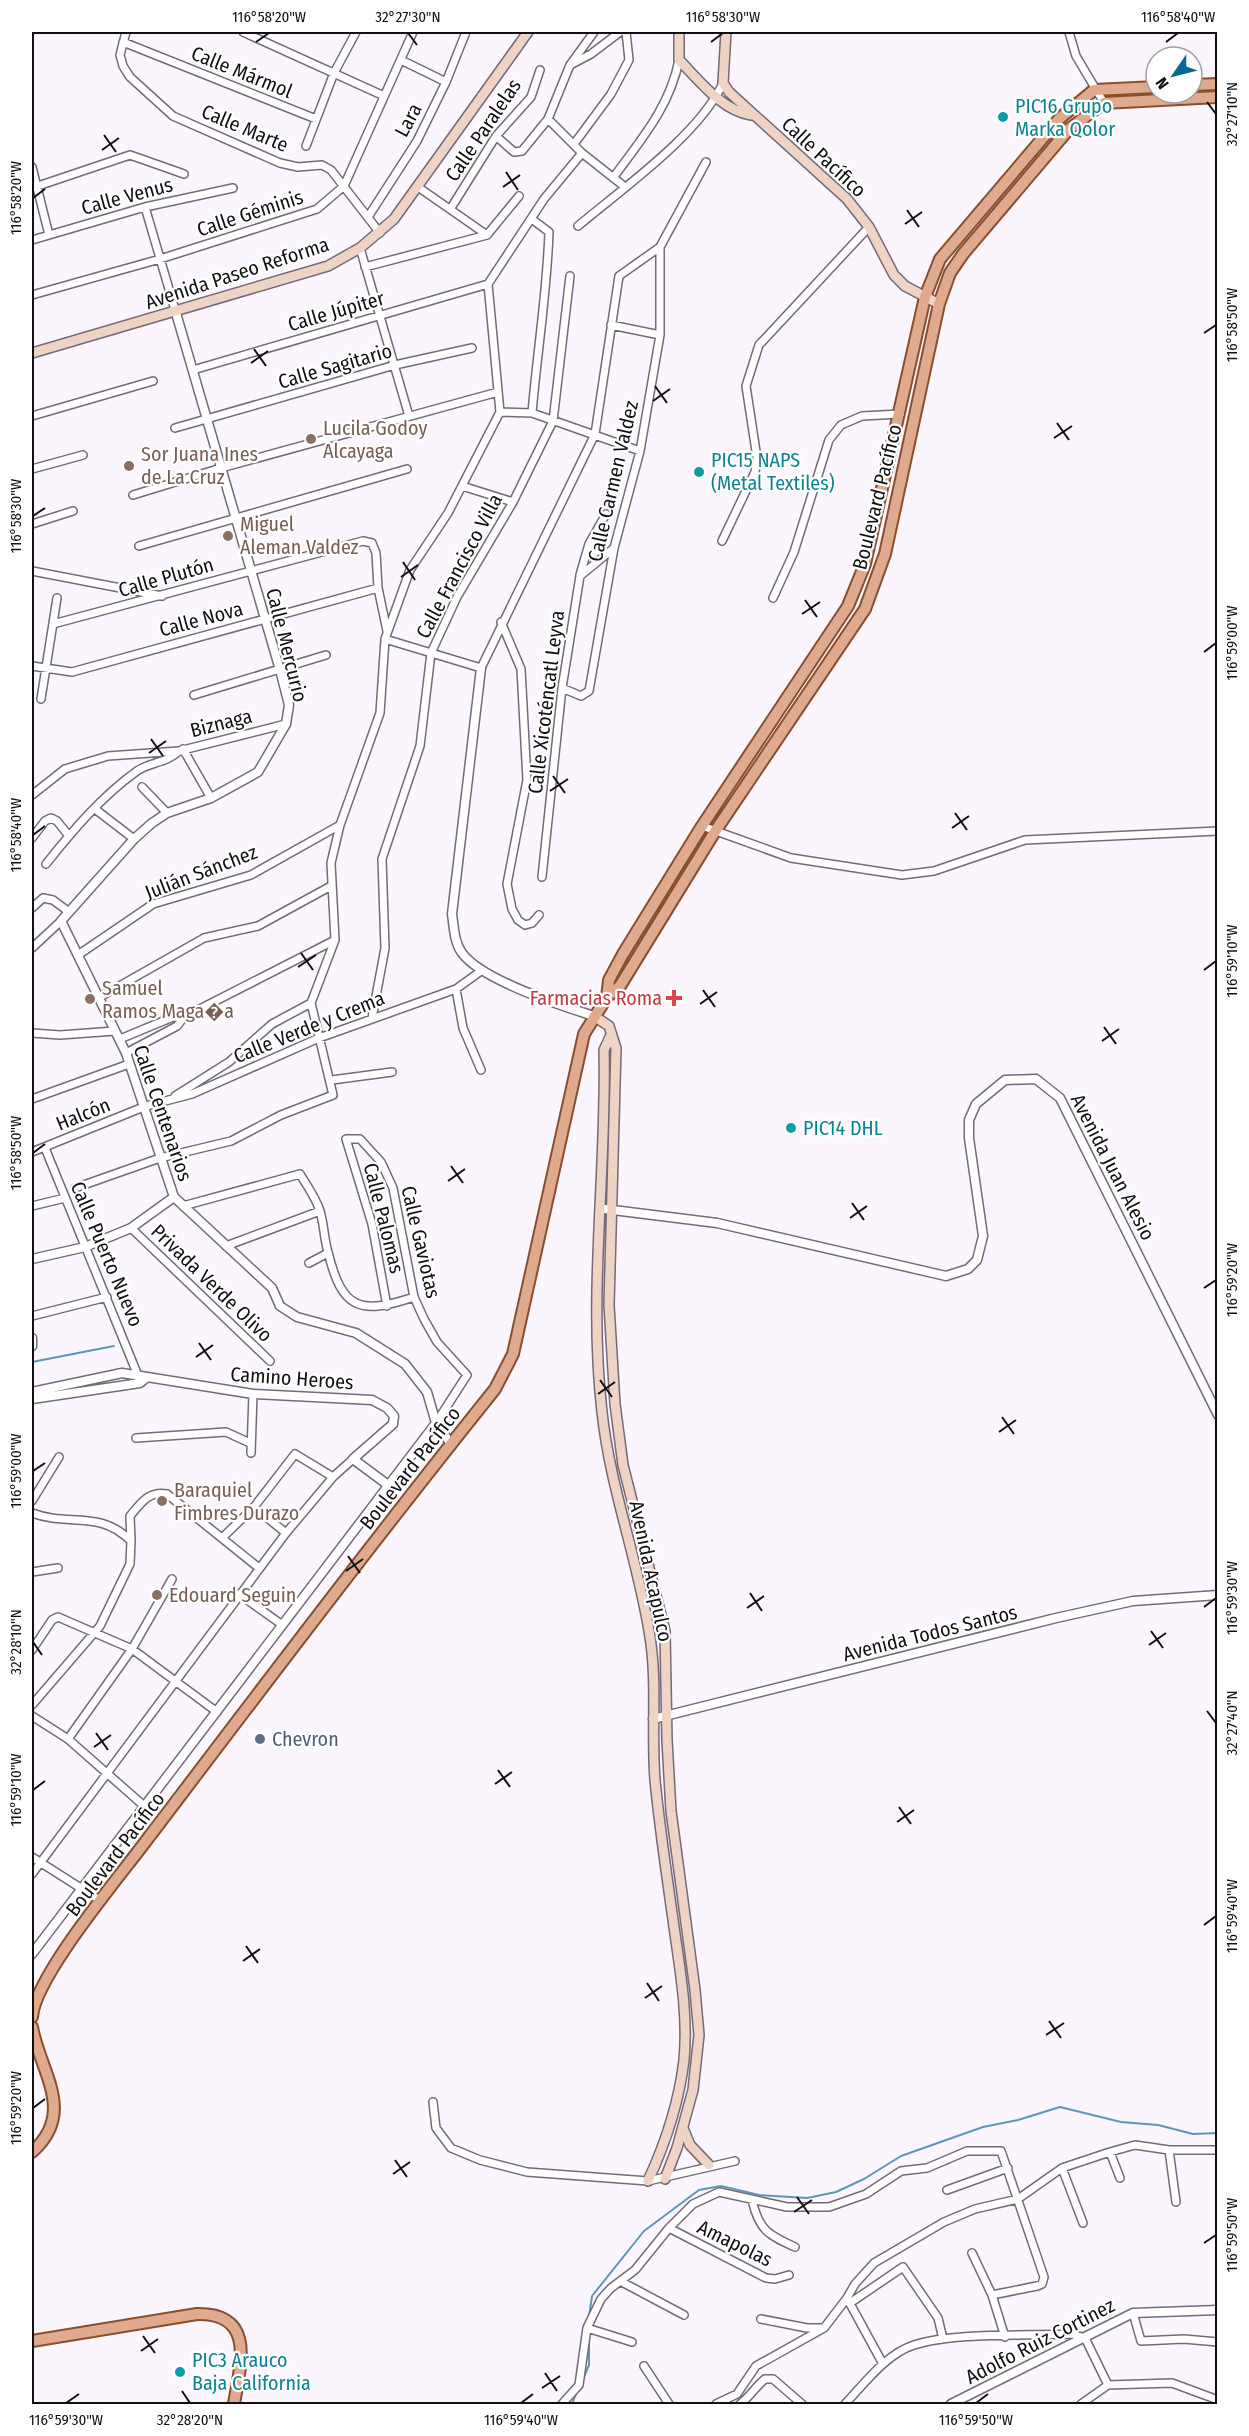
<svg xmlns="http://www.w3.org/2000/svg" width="1249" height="2436" viewBox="0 0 1249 2436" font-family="'Fira Sans Condensed',sans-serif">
<rect width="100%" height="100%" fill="#fbf5fe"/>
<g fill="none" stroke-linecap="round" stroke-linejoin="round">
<path stroke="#5c98b5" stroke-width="2" d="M32,1362L114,1346
M589,2317L592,2296L644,2231L699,2190L721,2186L759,2195L807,2198L836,2192L864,2179L901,2156L983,2127L1018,2120L1060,2107L1121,2122L1158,2125L1193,2134L1218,2133
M583,2379L589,2365V2335
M572,2404L578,2389"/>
<g stroke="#736b77" stroke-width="10">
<path id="minor" d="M126,32L120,55L123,66L130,77L173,116L280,163L298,167L322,165L331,170L380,233
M243,32L384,96
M1069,32L1076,56L1104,103
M123,42L316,119
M401,60L446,82
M572,64L591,54L620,32
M548,119L582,153L625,187
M496,136L514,152L522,151L548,119L570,65L594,32
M574,144L611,94L629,60L626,32
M306,146L334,73L356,32
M32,167L49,235
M613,178C640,141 670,107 679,60
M418,187L487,235
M32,188L130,155L184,174
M145,207L176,313
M451,208L496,136L531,97L540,70
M368,217L417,141L446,82L466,32
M578,226C622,189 699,135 723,83
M487,235L519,196
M32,240L145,207L233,188
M360,248L409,416
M365,267L487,235
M32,295L160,259L317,209L344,186L413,32
M611,325L660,335
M193,370L488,284
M500,412L532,413L640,451
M532,413C537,353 547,293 549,232L533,220
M32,416L153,381
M175,428L395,365L472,348
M32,469L83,455
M462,486L513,502
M133,495L221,468L498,392
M32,524L73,511
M722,541L755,472L757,458L746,386L759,345L869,227
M139,546L407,469
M32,571L162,596
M580,575L589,544L606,514
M773,598L794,552L829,440L841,425L862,416L900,414
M501,622L521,669L527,780L507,884L512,909L518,920L525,925L532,923L539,915
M53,624L363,541L372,543L376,553L378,588L387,631
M385,639L481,668L595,434L619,276L660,247L706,162
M32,666L72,672L378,588
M562,688L581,696L589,691L614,548L640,451L660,335V247
M194,695L326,655
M41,699L57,598
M183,749L211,798
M142,787L167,813
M32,795L65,769L108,756L179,751L286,724
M95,809L134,839
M702,826L791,858L902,875L934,871L1025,840L1218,831
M32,838L45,821L51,818L57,821L69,836
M46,864C73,830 102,796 137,771C150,762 167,763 179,751
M542,877L562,688L580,576L614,548
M32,908L43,898L53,900L69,912
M32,948L61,921
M78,955L153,904L251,875L340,825
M456,989L463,1028L481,1070
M100,997L204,938L258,926L331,886
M311,1003L335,940L331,863L340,825L380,713L385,639L410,570L448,513L500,412L488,284L544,199L582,153
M372,1018L385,948L382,859L420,746L431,653L457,597L513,502L553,421L570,276
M32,1033L60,1035L115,1031
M120,1039L173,1017H184
M126,1053L177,1026L184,1017L335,940
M332,1080L392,1072
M175,1096L229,1062L272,1024L311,1003
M32,1099L129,1064
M45,1148L139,1378
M32,1152L146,1106L192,1094L319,1038L456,989L481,971
M75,1188L160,1158L231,1141L281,1115L333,1095L311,1003
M32,1206L65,1198
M183,1206L300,1174C307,1186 316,1198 320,1211C324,1224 324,1239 328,1252C342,1310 360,1315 414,1297
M131,1228L270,1361
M226,1246L320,1211
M309,1263L328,1253
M387,1306L372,1224L346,1139H360L381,1162L393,1188L414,1297L424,1319L437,1342L467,1375L436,1423
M32,1316L107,1297
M136,1438L226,1432L250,1443
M251,1453L253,1394
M32,1501L59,1457
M254,1507L286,1533
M32,1513C69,1527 99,1509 131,1541L130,1564L100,1626L32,1705
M223,1537L254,1507L295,1454L333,1477
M131,1541L130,1516C141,1503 148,1491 167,1494L259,1568
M32,1572L58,1568
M239,1594L281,1624
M32,1650L52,1620L58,1617L132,1649L217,1712
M32,1716L68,1739L143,1805
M68,1739L132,1649L172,1579
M32,1857L101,1901
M32,1874L286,1533L333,1477L353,1459
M433,2102L436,2128L451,2148L480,2160L527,2172L648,2181L735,2161
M1169,2150L1176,2202
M1110,2152L1120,2178
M1062,2168L1083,2223
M947,2190L1008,2168
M752,2200C759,2230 768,2235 795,2247
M669,2228L766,2278L775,2279L789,2275
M972,2253L992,2295L1005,2337
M622,2282L684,2315
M848,2300L883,2364
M850,2303L903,2267L938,2318L943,2339
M1133,2313L1141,2341L1184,2339L1218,2342
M761,2319L807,2328H824
M587,2328L632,2342
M644,2366L669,2404
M562,2404L579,2385L587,2328L601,2299L611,2288L635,2270L669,2228L693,2204L719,2192L787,2207H829L866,2194L901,2171L927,2168L967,2151H1001L1044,2277L1042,2284L1037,2286L992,2295
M716,2404L737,2394L756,2366L824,2328L847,2298L855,2284L874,2263L944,2222L975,2209L1018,2199L1062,2168L1110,2152L1135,2145L1169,2150H1218
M740,2404C750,2397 755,2387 765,2379H773L802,2404
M845,2404C865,2383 886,2354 914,2345C953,2332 1028,2336 1072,2334L1085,2338L1108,2385
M1081,2404L1108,2385L1172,2383L1218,2400"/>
</g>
<g stroke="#736b77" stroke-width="11">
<path id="tertiary" d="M176,313L280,670L289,705L286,724L258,772L211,798L167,813L152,823L134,839L61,921L126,1053L174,1197L272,1288L280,1306L297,1317L356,1333L405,1364L427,1392L436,1423L451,1444
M481,668L452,914C454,927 454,942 462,953C482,980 562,1006 594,1016
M605,1209L717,1223L946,1276L968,1269L977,1260L983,1236L969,1138V1120L976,1104L1005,1080L1036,1079L1060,1098L1218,1415
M32,1259L85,1247L131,1228L174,1197
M32,1338V1346
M32,1392L122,1373L253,1394L372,1400L387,1408L394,1416L393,1424L353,1459L388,1485
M32,1399L140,1383L146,1378
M653,1719L1056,1618L1133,1601L1218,1595
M32,1954L436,1423
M951,2404L1133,2313L1218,2310"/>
</g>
<g stroke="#736b77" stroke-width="12">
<path id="secondary" d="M679,32V60C699,80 722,111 751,115
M726,32L723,83L729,92L847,199L869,227L894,275L905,286L939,304
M32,353L328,266L360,248L394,219L528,32
M594,1016L609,1026L616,1048L609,1305L615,1404L623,1465L665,1631L667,1740L671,1811L695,1990L699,2035L693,2090L677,2148L665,2179
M611,1035L604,1050C607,1170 588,1291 602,1412C610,1487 637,1557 649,1631C658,1680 651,1731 655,1780C660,1832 668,1883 675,1934C681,1976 688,2018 684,2060C679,2103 666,2142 648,2181
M683,2128L690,2145L709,2165"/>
</g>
<g stroke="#894f31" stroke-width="14">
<path id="primary" d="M1192,85L1218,84
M607,997L609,980L623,954L702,826L848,606L865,564L925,297L940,259L1059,119L1094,90L1156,87
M32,2017C35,1976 121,1875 149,1837C263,1687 377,1536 495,1389L513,1354L584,1034L607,997L620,986L714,833L865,609L885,554L939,304L950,273L963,254L1069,129L1104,103L1218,97
M32,2027C40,2072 77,2112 32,2152
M32,2341L197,2314C257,2313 240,2366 234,2404"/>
</g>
<use href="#minor" stroke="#fff" stroke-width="7"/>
<use href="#tertiary" stroke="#fff" stroke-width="8"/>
<use href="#secondary" stroke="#efd4c6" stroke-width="9"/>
<use href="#primary" stroke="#dfaa8d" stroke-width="10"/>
</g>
<path fill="none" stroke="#120f13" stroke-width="2" d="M408,33L417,45M256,42L269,33M711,42L723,33M1166,42L1178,33M1207,102L1216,114M104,135L116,152M102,150L119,138M506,172L518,190M503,187L520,175M33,198L45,189M907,210L919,227M905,224L922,212M1204,333L1216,325M254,349L266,366M251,363L268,351M655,386L667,403M653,401L670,389M1057,423L1069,440M1054,438L1072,426M33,516L45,508M403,562L415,580M401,577L418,565M805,600L817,617M802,614L820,602M1204,652L1216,643M151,739L163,756M149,753L166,741M553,776L565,793M550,791L568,779M955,813L967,830M952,828L969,816M33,835L45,826M301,953L313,970M298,967L316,955M1204,970L1216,961M703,990L715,1007M700,1004L717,992M1104,1027L1116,1044M1102,1041L1119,1029M33,1153L45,1144M451,1166L463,1183M448,1181L465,1169M852,1203L864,1220M850,1218L867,1206M1204,1288L1216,1280M199,1343L211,1360M196,1357L213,1345M600,1380L612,1397M598,1394L615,1382M1002,1417L1014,1434M999,1432L1016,1420M33,1471L45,1463M348,1556L360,1573M346,1571L363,1559M750,1593L762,1611M1204,1607L1216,1598M747,1608L764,1596M1151,1631L1163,1648M33,1642L42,1655M1149,1645L1166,1633M1207,1711L1216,1723M96,1733L108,1750M94,1747L111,1735M498,1770L510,1787M495,1784L512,1772M33,1790L45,1781M899,1807L911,1824M897,1822L914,1810M1204,1925L1216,1916M246,1946L258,1963M243,1961L260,1949M647,1983L659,2001M645,1998L662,1986M1049,2021L1061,2038M1046,2035L1064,2023M33,2108L45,2099M395,2160L407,2177M393,2174L410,2162M797,2197L809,2214M794,2212L812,2200M1204,2243L1216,2235M143,2336L155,2353M141,2351L158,2339M545,2373L557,2391M542,2388L560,2376M182,2391L190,2403M66,2403L79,2394M521,2403L533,2394M976,2403L988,2394"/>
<g fill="#0f9aa8" stroke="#fff" stroke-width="2">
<circle cx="1003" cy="117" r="6"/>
<circle cx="699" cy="472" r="6"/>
<circle cx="791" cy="1128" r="6"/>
<circle cx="180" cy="2372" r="6"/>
</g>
<g fill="#8d6e63" stroke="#fff" stroke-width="2">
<circle cx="311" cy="439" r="6"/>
<circle cx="129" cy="466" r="6"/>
<circle cx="228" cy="536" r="6"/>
<circle cx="90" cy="999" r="6"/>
<circle cx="162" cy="1501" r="6"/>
<circle cx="157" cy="1595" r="6"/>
</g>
<path fill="#e0444e" stroke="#fff" stroke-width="2" d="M671 989h6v6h6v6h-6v6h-6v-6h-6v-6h6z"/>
<circle fill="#5c6f8a" stroke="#fff" stroke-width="2" cx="260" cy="1739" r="6"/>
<g text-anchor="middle" stroke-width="4.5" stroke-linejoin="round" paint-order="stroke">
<g font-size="20" fill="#120f13" stroke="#fff">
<text transform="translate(242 72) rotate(22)" y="7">Calle Mármol</text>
<text transform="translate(408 120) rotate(-62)" y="7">Lara</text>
<text transform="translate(245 128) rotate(23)" y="7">Calle Marte</text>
<text transform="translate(483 130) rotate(-56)" y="7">Calle Paralelas</text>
<text transform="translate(824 157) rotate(43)" y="7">Calle Pacífico</text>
<text transform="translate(127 196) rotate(-15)" y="7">Calle Venus</text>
<text transform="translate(250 213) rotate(-18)" y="7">Calle Géminis</text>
<text transform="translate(237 273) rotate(-18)" y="7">Avenida Paseo Reforma</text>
<text transform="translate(336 311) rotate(-16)" y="7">Calle Júpiter</text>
<text transform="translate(335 366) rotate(-16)" y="7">Calle Sagitario</text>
<text transform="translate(613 481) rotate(-77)" y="7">Calle Carmen Valdez</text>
<text transform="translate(877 497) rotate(-76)" y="7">Boulevard Pacífico</text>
<text transform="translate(459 566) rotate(-62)" y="7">Calle Francisco Villa</text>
<text transform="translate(166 577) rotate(-16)" y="7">Calle Plutón</text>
<text transform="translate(201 619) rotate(-15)" y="7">Calle Nova</text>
<text transform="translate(287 645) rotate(76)" y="7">Calle Mercurio</text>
<text transform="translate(546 702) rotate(-83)" y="7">Calle Xicoténcatl Leyva</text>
<text transform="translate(221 723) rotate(-14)" y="7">Biznaga</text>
<text transform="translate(201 872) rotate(-21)" y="7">Julián Sánchez</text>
<text transform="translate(309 1027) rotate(-22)" y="7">Calle Verde y Crema</text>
<text transform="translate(163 1113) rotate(71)" y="7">Calle Centenarios</text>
<text transform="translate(83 1114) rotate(-22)" y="7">Halcón</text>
<text transform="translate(1113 1167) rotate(63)" y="7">Avenida Juan Alesio</text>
<text transform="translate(384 1218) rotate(76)" y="7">Calle Palomas</text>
<text transform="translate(421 1242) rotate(77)" y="7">Calle Gaviotas</text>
<text transform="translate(107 1254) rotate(67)" y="7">Calle Puerto Nuevo</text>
<text transform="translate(212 1283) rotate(44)" y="7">Privada Verde Olivo</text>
<text transform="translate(292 1378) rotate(4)" y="7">Camino Heroes</text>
<text transform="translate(410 1468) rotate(-52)" y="7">Boulevard Pacífico</text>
<text transform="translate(651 1571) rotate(78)" y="7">Avenida Acapulco</text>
<text transform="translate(930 1633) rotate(-14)" y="7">Avenida Todos Santos</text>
<text transform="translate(115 1854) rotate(-53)" y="7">Boulevard Pacífico</text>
<text transform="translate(735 2243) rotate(26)" y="7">Amapolas</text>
<text transform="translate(1040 2341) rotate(-27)" y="7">Adolfo Ruiz Cortinez</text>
</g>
<g font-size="20" fill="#0d838f" stroke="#fff" text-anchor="start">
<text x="1015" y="113">PIC16 Grupo<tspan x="1015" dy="23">Marka Qolor</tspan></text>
<text x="711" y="467">PIC15 NAPS<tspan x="711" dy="23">(Metal Textiles)</tspan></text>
<text x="803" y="1135">PIC14 DHL</text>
<text x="192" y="2367">PIC3 Arauco<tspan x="192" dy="23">Baja California</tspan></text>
</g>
<g font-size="20" fill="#785e54" stroke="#fff" text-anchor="start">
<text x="323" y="435">Lucila Godoy<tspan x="323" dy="23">Alcayaga</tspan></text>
<text x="141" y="461">Sor Juana Ines<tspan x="141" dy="23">de La Cruz</tspan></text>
<text x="240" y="531">Miguel<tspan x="240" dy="23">Aleman Valdez</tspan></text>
<text x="102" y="995">Samuel<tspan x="102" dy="23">Ramos Maga�a</tspan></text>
<text x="174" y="1497">Baraquiel<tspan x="174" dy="23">Fimbres Durazo</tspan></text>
<text x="169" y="1602">Edouard Seguin</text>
</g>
<g font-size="20" fill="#be3a42" stroke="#fff" text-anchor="end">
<text x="662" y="1005">Farmacias Roma</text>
</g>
<g font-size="20" fill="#4e5e75" stroke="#fff" text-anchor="start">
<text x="272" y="1746">Chevron</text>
</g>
</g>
<rect width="1249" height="2436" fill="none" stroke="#ffffff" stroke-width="66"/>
<g transform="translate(1174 75) rotate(235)"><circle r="28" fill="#ffffff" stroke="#a09fa1" stroke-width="1.5"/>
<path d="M0-4.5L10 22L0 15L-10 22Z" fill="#076796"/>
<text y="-9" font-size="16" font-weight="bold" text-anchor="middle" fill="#120f13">N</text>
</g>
<rect x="33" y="33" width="1183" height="2370" fill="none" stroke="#120f13" stroke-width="2"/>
<g font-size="15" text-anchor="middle" fill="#120f13">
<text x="269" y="22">116°58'20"W</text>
<text x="408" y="22">32°27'30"N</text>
<text x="723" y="22">116°58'30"W</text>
<text x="1178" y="22">116°58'40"W</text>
<text transform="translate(1232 114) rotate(-90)" y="5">32°27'10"N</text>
<text transform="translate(16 198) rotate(-90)" y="5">116°58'20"W</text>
<text transform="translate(1232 325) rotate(-90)" y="5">116°58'50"W</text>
<text transform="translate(16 516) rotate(-90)" y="5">116°58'30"W</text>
<text transform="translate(1232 643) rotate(-90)" y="5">116°59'00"W</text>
<text transform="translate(16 835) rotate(-90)" y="5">116°58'40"W</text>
<text transform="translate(1232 961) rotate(-90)" y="5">116°59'10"W</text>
<text transform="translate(16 1153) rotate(-90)" y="5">116°58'50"W</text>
<text transform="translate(1232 1280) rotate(-90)" y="5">116°59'20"W</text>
<text transform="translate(16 1471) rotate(-90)" y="5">116°59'00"W</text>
<text transform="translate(1232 1598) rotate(-90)" y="5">116°59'30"W</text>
<text transform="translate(16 1642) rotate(-90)" y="5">32°28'10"N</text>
<text transform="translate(1232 1723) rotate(-90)" y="5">32°27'40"N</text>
<text transform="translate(16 1790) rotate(-90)" y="5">116°59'10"W</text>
<text transform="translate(1232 1916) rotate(-90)" y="5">116°59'40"W</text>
<text transform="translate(16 2108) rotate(-90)" y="5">116°59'20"W</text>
<text transform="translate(1232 2235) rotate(-90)" y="5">116°59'50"W</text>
<text x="66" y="2425">116°59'30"W</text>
<text x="190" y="2425">32°28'20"N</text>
<text x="521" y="2425">116°59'40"W</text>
<text x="976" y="2425">116°59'50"W</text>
</g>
</svg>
